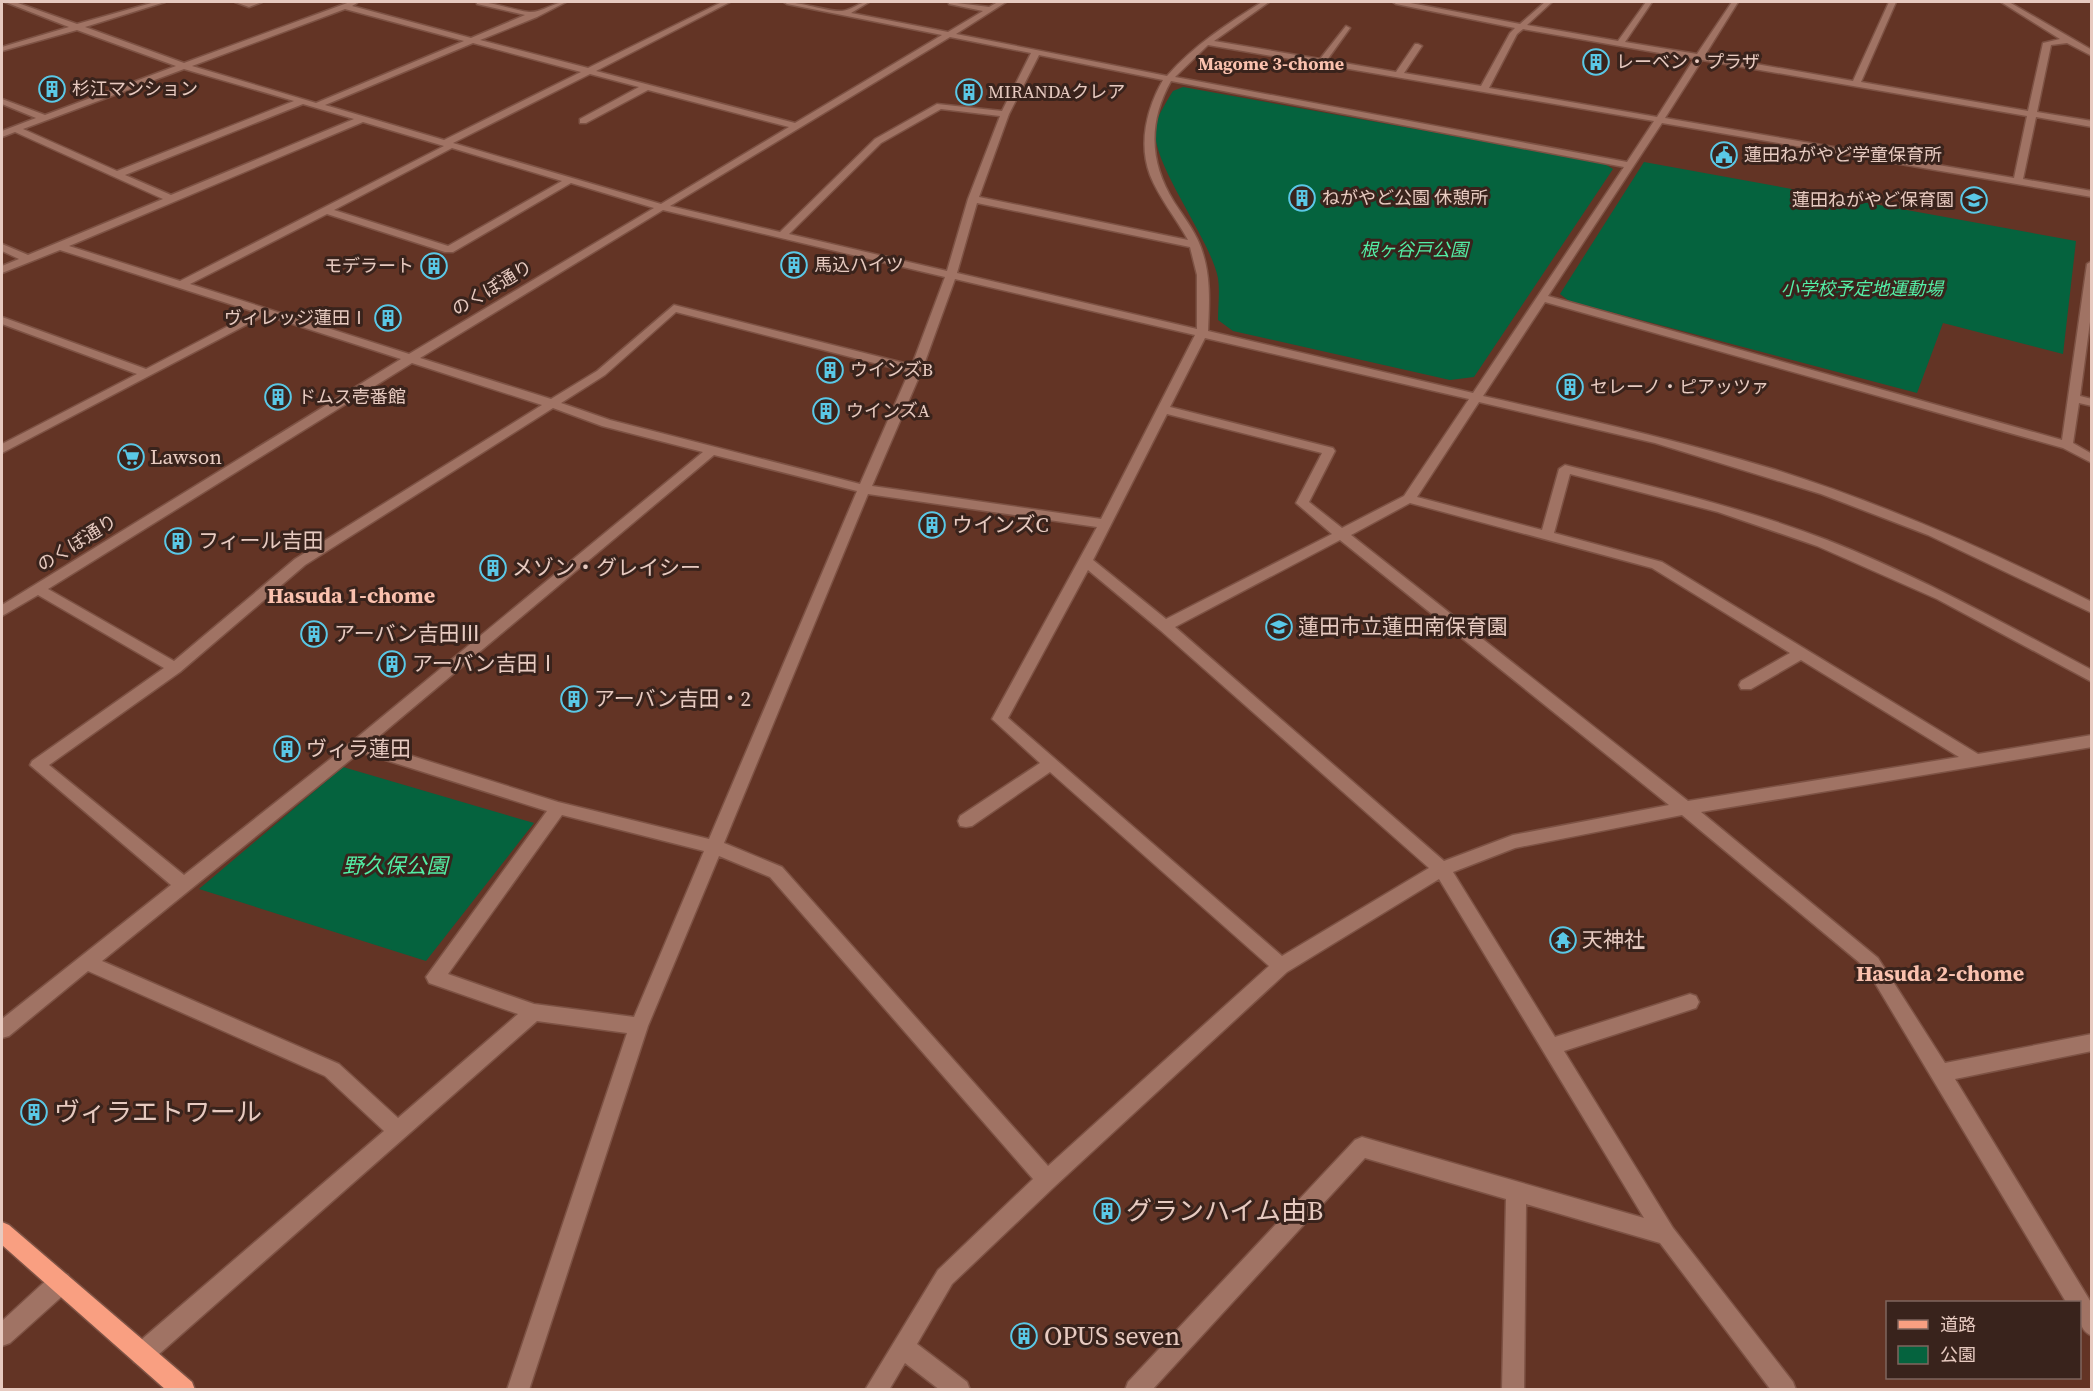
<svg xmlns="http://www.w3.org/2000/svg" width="2093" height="1391" viewBox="0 0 2093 1391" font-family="'Source Serif 4','Noto Sans JP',serif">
<rect width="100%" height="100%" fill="#633425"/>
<path fill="#05633e" d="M1183,87L1603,163L1613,169L1474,377L1450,380L1233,331L1218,320C1218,306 1220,291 1218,278C1210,237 1146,157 1156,124C1159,113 1167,101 1173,91Z
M1644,162L2076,241L2063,354L1943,323L1917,393L1569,301L1560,294Z
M343,767L534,823L426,961L199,889Z"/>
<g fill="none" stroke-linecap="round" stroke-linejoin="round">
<g stroke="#7d5244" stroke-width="3">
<path id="minor" d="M5,2H15L77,24L155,2H165L85,27L184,63L350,2L357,3L352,6L471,38L525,15L477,4V2C495,2 511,10 529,12C541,13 554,2 566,2L537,17L480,40L588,68L722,2H730L596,71L795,123L942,35L787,4L784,2C801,2 829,12 842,11C852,10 859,2 869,2L851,13L948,32L983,11L949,4V2L989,7L998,2H1006L956,34L1167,76C1194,45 1227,24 1262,2H1269L1214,41L1320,59L1346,26L1350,28L1327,60L1396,72L1415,44H1418L1422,46L1404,73L1481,86L1510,33L1515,28L1396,4L1393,2H1405L1520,24L1545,2H1552L1527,25L1618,41L1646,2H1652L1625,42L1697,54L1732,2H1738L1705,55L1853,81L1889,2H1896L1861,82L2028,111L2043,43L2060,39L2001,2H2009L2092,50V56L2067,43L2051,45L2037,112L2092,121V127L2036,117L2023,179L2092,191V197L1662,123L1548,296L2062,440L2087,264L2092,261V307L2080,396L2092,399V406L2079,403L2073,443L2092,454V463L2063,448L1545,302L1483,396C1581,418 1678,440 1773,469C1884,504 1989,550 2092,602V613L1928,535L1821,494L1655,443L1479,402L1417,497L1542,530L1559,469L1565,465C1653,487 1742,507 1827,540C1919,576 2005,624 2092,670V682L1937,599L1817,546L1718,512L1570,474L1554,533L1662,562L1978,754L2092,735V747L1701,812L1878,958L1945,1063L2092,1034V1051L1955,1079L2092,1304V1336C2077,1329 2080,1316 2080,1302H2066L1866,968L1682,815L1515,848L1453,872L1555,1037L1690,994L1696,996L1699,1002L1696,1008L1564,1051L1673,1228L1793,1382L1796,1390H1771L1660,1243L1526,1204L1524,1390H1502L1506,1199L1365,1158L1152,1390H1125L1128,1382L1355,1140L1362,1137L1644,1218L1439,879L1287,972L1054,1187L952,1284L917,1344L967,1382L970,1390H940L905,1363L889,1390H865L938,1270L1033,1179L770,877L719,856L648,1026L529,1390H507L627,1033L537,1021L150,1362L142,1365L134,1362L131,1354L134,1346L384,1131L325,1076L88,971L9,1036L2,1038V1019L171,885L30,765L32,761L164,668L38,595L2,616V605L401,359L265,315L2,453V444L137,374L2,324V317L146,369L255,312L60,250L2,273V266L19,259L2,251V244L28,255L163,199L15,132L2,137V131L36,118L2,104V99L45,115L176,66L77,30L2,51V47L69,27ZM345,9L464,41L316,103L192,66ZM1523,29L1694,59L1657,117L1489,88L1517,34ZM950,37L1031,53L1002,111L937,104L875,139L780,232L670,206ZM473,43L581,72L444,140L325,105ZM1208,45L1654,121L1627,162L1175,77ZM1039,55L1163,80C1147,108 1138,143 1150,175C1159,198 1176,218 1188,240L979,197L1009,114ZM1702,60L2027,116L2014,178L1665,118ZM184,69L294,101L117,171L23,129ZM590,74L639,87L580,119V123H586L648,90L789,127L661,204L453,143ZM1171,81L1624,167L1473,393L1208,331C1209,306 1211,279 1203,254C1198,235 1185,219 1174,202C1149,162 1148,122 1171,81ZM303,104L354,119L171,195L125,175ZM941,109L1000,116L968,199L947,271L789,234L881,143ZM363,122L444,146L180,281L69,246ZM452,148L562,181L448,246L334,210ZM571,183L654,208L409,354L190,284L327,214L445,252H453ZM977,203L1190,247L1197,275V329L957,273ZM663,210L945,277L912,365L674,305L597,371L551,399L420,358ZM955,279L1195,335L1101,519L872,486L922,370ZM676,312L909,372L860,484L610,420L561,403L605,375ZM1205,338L1469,399L1404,496L1342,528L1309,502L1335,451L1333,448L1170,407ZM412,363L542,405L295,559L174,661L48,589ZM553,408L602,426L703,452L353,741L184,875L49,765L180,672L305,565ZM1167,414L1322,453L1296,503L1332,534L1166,619L1093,560ZM714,455L857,491L709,839L558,802L371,743ZM868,494L1097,527L992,719L1040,763L960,816L958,821L960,826L966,827L972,826L1050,772L1269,966L1048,1166L782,867L724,843ZM1410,503L1652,568L1790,653L1741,681L1739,685L1741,689H1751L1801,660L1959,757L1688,801L1351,535ZM1340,540L1669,805L1513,835L1444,861L1175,627ZM1088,570L1160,630L1429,868L1282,956L1008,718ZM360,752L547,811L426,977L429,983L518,1014L398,1118L339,1064L102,961ZM562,815L704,851L634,1017L534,1004L448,974Z
M235,2H262L249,7Z
M60,1272L68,1275L71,1283L68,1291L10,1343L2,1346V1321L52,1275Z"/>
</g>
<g stroke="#7d5244" stroke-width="3">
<path id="major" d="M2,1222L9,1225L192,1382L195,1390H166L2,1245Z"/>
</g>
<use href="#minor" fill="#a07364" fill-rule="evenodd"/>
<use href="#major" fill="#f99f81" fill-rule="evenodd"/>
</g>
<defs>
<g id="building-ring" transform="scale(1.35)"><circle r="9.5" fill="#39231c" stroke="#5ac8e6" stroke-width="1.5"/><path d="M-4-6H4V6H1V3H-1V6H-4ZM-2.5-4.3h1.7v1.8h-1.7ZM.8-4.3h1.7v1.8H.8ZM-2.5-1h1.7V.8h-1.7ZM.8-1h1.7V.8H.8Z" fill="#5ac8e6"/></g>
<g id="civic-ring" transform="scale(1.35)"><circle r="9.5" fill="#39231c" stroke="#5ac8e6" stroke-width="1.5"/><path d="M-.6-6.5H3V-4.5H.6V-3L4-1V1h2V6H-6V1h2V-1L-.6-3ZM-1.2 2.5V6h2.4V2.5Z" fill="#5ac8e6"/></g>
<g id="school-ring" transform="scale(1.35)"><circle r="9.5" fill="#39231c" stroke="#5ac8e6" stroke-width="1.5"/><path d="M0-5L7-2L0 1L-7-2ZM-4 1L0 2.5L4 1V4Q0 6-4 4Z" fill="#5ac8e6"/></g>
<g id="supermarket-ring" transform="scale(1.35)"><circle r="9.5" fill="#39231c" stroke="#5ac8e6" stroke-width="1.5"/><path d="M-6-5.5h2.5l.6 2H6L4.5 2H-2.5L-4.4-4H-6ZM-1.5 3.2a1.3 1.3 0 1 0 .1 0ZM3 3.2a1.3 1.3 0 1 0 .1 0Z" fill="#5ac8e6"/></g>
<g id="temple-ring" transform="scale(1.35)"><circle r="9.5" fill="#39231c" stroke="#5ac8e6" stroke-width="1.5"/><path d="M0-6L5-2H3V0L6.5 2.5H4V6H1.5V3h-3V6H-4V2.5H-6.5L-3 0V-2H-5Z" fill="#5ac8e6"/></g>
</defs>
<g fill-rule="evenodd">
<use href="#building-ring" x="1596" y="62"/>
<use href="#building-ring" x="52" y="89"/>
<use href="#building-ring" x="969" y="92"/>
<use href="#civic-ring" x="1724" y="155"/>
<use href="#building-ring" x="1302" y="198"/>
<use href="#school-ring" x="1974" y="200"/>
<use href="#building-ring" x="794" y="265"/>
<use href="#building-ring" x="434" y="266"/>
<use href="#building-ring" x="388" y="318"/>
<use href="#building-ring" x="830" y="370"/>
<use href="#building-ring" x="1570" y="387"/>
<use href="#building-ring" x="278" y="397"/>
<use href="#building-ring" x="826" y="411"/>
<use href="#supermarket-ring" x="131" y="457"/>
<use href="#building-ring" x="932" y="525"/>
<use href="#building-ring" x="178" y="541"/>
<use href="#building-ring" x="493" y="568"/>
<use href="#school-ring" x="1279" y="627"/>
<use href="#building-ring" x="314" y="634"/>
<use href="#building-ring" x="392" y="664"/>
<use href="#building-ring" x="574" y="699"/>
<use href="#building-ring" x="287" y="749"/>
<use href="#temple-ring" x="1563" y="940"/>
<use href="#building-ring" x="34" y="1112"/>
<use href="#building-ring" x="1107" y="1211"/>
<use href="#building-ring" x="1024" y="1336"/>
</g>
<g text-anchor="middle" stroke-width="6" stroke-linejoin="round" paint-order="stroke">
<g font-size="18" fill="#e7cac0" stroke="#39231c" text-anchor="start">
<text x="1616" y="68">レーベン・プラザ</text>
<text x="72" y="95">杉江マンション</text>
<text x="988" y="98">MIRANDAクレア</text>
<text x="1744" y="161">蓮田ねがやど学童保育所</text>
<text x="1322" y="204">ねがやど公園 休憩所</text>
<text x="1954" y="206" text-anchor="end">蓮田ねがやど保育園</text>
<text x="814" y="271">馬込ハイツ</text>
<text x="414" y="272" text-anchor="end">モデラート</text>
<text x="368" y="324" text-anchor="end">ヴィレッジ蓮田Ⅰ</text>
<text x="850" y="376">ウインズB</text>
<text x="1590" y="393">セレーノ・ピアッツァ</text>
<text x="298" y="403">ドムス壱番館</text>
<text x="846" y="417">ウインズA</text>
</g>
<g font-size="18" font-weight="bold" fill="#fac1ae" stroke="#39231c">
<text x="1271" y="70">Magome 3-chome</text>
</g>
<g font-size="18" font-style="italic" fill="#53eea5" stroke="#39231c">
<text x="1414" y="256">根ヶ谷戸公園</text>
<text x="1862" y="295">小学校予定地運動場</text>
</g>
<g font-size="18" fill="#e7cac0" stroke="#39231c">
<text transform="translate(492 288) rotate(-31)" y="6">のくぼ通り</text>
<text transform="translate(77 543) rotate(-32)" y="6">のくぼ通り</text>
</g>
<g font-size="21" fill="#e7cac0" stroke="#39231c" text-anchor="start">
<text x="150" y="464">Lawson</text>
<text x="952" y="532">ウインズC</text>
<text x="198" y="548">フィール吉田</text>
<text x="512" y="575">メゾン・グレイシー</text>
<text x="1298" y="634">蓮田市立蓮田南保育園</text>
<text x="334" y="641">アーバン吉田Ⅲ</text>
<text x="412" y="671">アーバン吉田Ⅰ</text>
<text x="594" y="706">アーバン吉田・2</text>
<text x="306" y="756">ヴィラ蓮田</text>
<text x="1582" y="947">天神社</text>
</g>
<g font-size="21" font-style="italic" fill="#53eea5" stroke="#39231c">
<text x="395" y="873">野久保公園</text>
</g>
<g font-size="22" font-weight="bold" fill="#fac1ae" stroke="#39231c">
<text x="351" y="603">Hasuda 1-chome</text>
<text x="1940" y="981">Hasuda 2-chome</text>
</g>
<g font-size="26" fill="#e7cac0" stroke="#39231c" text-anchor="start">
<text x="54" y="1121">ヴィラエトワール</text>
<text x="1126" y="1220">グランハイム由B</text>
<text x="1044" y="1345">OPUS seven</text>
</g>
</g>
<rect width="2093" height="1391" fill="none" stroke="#e7cac0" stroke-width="6"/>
<rect x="1886" y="1301" width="195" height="78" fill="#39231c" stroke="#7f665e" stroke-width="1.5"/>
<rect x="1898" y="1320" width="30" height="9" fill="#f99f81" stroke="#7f665e" stroke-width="1.5"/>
<text x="1940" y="1331" font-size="18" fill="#e7cac0">道路</text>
<rect x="1898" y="1346" width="30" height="18" fill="#05633e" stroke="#7f665e" stroke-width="1.5"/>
<text x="1940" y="1361" font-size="18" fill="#e7cac0">公園</text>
</svg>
